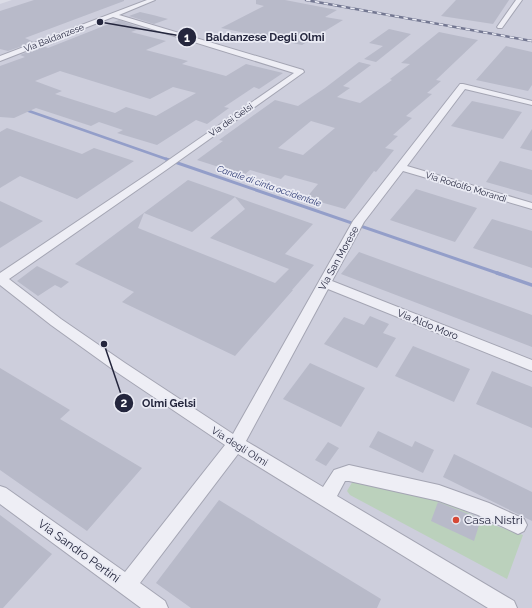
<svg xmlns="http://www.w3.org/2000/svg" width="532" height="608" viewBox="0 0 532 608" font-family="Raleway,sans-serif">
<rect width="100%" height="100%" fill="#dbdce6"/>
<path fill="#cdcedc" d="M12,0H532V608H0V4Z"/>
<path fill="#bbd1bc" d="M354,479L437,497L488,523L523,535L507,579L350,495L347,491Z"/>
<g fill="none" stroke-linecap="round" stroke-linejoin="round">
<path stroke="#939ec9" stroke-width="2.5" d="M26,110L169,160"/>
<path stroke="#939ec9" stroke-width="3" d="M166,159L500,274"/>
<path stroke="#939ec9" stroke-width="3.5" d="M497,273L532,285"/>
</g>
<path fill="#b8bac9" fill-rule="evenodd" d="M34,0H124V1L25,38L34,42L8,51L0,49V11Z
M256,0H285L337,10L325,17L343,20L302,45L221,28L264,6L256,4Z
M456,0H509L493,24L441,16Z
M140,12L153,15L168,19L154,24L129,16Z
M119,20L142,28L131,32L166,41L146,50L188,61L182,64L226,76L246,64L283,73L259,89L254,87L224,107L229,108L207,124L196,120L157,145L117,133L123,130L99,122L91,126L36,108L14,118L0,117V66L25,57L20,55L43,46L48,48ZM60,71L150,99L173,87L196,93L156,116L126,107L115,113L55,94L62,91L35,81Z
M389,29L411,34L376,62L364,59L383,46L369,43Z
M439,32L478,40L436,80L441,81L427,93L432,94L406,116L412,118L393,135L398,136L385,148L394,150L376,172L374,171L345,209L306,198L318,184L285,175L281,179L250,170L244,175L197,160L223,141L219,140L275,100L298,106L325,88L359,62L371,65L343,86L350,88L337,97L360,103L392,80L390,79L410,64L401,63ZM311,121L335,128L303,155L278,148Z
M506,46L532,52V85L528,91L476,80Z
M472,101L522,112L503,139L451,126Z
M7,128L82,154L94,148L134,161L77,199L20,176L0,188V132Z
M532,129V151L520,148Z
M500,161L532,170V195L486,182Z
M188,180L313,224L285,254L314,265L292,290H293L235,356L122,302L134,292L75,264ZM235,197L245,209L210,238L289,269L275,283L138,228L144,213L192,232Z
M416,189L477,208L455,242L390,220Z
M0,201L43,221L0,248Z
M492,219L532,231V268L473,248Z
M359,252L532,315V347L341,274Z
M37,266L69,282L61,288L55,285L38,296L17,281Z
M370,316L389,324L383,333L396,338L377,368L324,344L344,317L364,325Z
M413,346L470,369L454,402L395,376Z
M310,363L365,388L341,427L283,399Z
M0,368L70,410L60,419L142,468L87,531L0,470Z
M492,371L532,387V428L476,404Z
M378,431L412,447L415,441L434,450L423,473L369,447Z
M328,442L339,448L326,466L315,460Z
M454,454L532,492V521L443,477Z
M219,500L381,599L377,608H191L156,583Z
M438,502L481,519L474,541L431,521Z
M0,515L52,554L3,608H0Z"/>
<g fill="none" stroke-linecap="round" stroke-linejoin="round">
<g stroke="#a4a5b3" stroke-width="2">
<path id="minor" d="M147,0H155L119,15L303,70L304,72L166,170L9,279L61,319L125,363L233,434L353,221L460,84H463L532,101V105L465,89L407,166L532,203V209L403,171L364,222L332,281L532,360V371L328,289L246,441L323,487L334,470L349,465L439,485L489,503L524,519L527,525L524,531L518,534L478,515L439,501L349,481H345L337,496L514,601L517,608H488L238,454L140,583L165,601L168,608H141L0,504V486L6,488L125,572L225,445L115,371L51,325L0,285V273L160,166L294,73L113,17L0,61V56Z
M516,0H522L502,28H498L497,27Z"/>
</g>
<use href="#minor" fill="#eeeef5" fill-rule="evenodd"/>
<g stroke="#737791" stroke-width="2.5">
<path id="rail" d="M306,0L532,41"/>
</g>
<use href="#rail" stroke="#eaebf4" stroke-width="1.5" stroke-dasharray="4.5" stroke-linecap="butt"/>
</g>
<circle fill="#d64936" stroke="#eaebf4" stroke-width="1.5" cx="456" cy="520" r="4"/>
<g text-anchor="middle" stroke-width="3.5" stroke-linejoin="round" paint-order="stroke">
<g font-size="9" fill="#24263d" stroke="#eaebf4">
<text transform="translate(54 38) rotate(-21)" y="3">Via Baldanzese</text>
<text transform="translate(231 120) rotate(-35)" y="3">Via dei Gelsi</text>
<text transform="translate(466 187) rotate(17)" y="3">Via Rodolfo Morandi</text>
</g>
<g font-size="9" font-style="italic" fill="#2c3973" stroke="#eaebf4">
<text transform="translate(269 186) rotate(19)" y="3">Canale di cinta occidentale</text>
</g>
<g font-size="10" fill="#24263d" stroke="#eaebf4">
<text transform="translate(338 258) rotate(-61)" y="4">Via San Morese</text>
<text transform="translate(428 324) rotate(22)" y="4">Via Aldo Moro</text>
<text transform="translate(240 446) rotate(32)" y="4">Via degli Olmi</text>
</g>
<g font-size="12" fill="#24263d" stroke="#eaebf4" text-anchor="start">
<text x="464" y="524">Casa Nistri</text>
</g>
<g font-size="12" fill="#24263d" stroke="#eaebf4">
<text transform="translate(79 551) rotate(36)" y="4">Via Sandro Pertini</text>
</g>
</g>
<path fill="none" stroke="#24263d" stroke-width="1.5" d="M100 22L187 37M104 344L124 403"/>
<g fill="#24263d" stroke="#eaebf4" stroke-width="1.5">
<circle cx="100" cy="22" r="4"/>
<circle cx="104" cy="344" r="4"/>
<circle cx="187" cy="37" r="10"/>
<circle cx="124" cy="403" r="10"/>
</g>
<g font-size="12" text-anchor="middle" font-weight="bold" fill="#fff">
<text x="187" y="42">1</text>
<text x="124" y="407">2</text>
</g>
<g font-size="11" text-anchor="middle" font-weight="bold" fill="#24263d" stroke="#eaebf4" stroke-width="3.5" stroke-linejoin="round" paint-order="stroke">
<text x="265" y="41">Baldanzese Degli Olmi</text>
<text x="169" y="407">Olmi Gelsi</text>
</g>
</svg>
